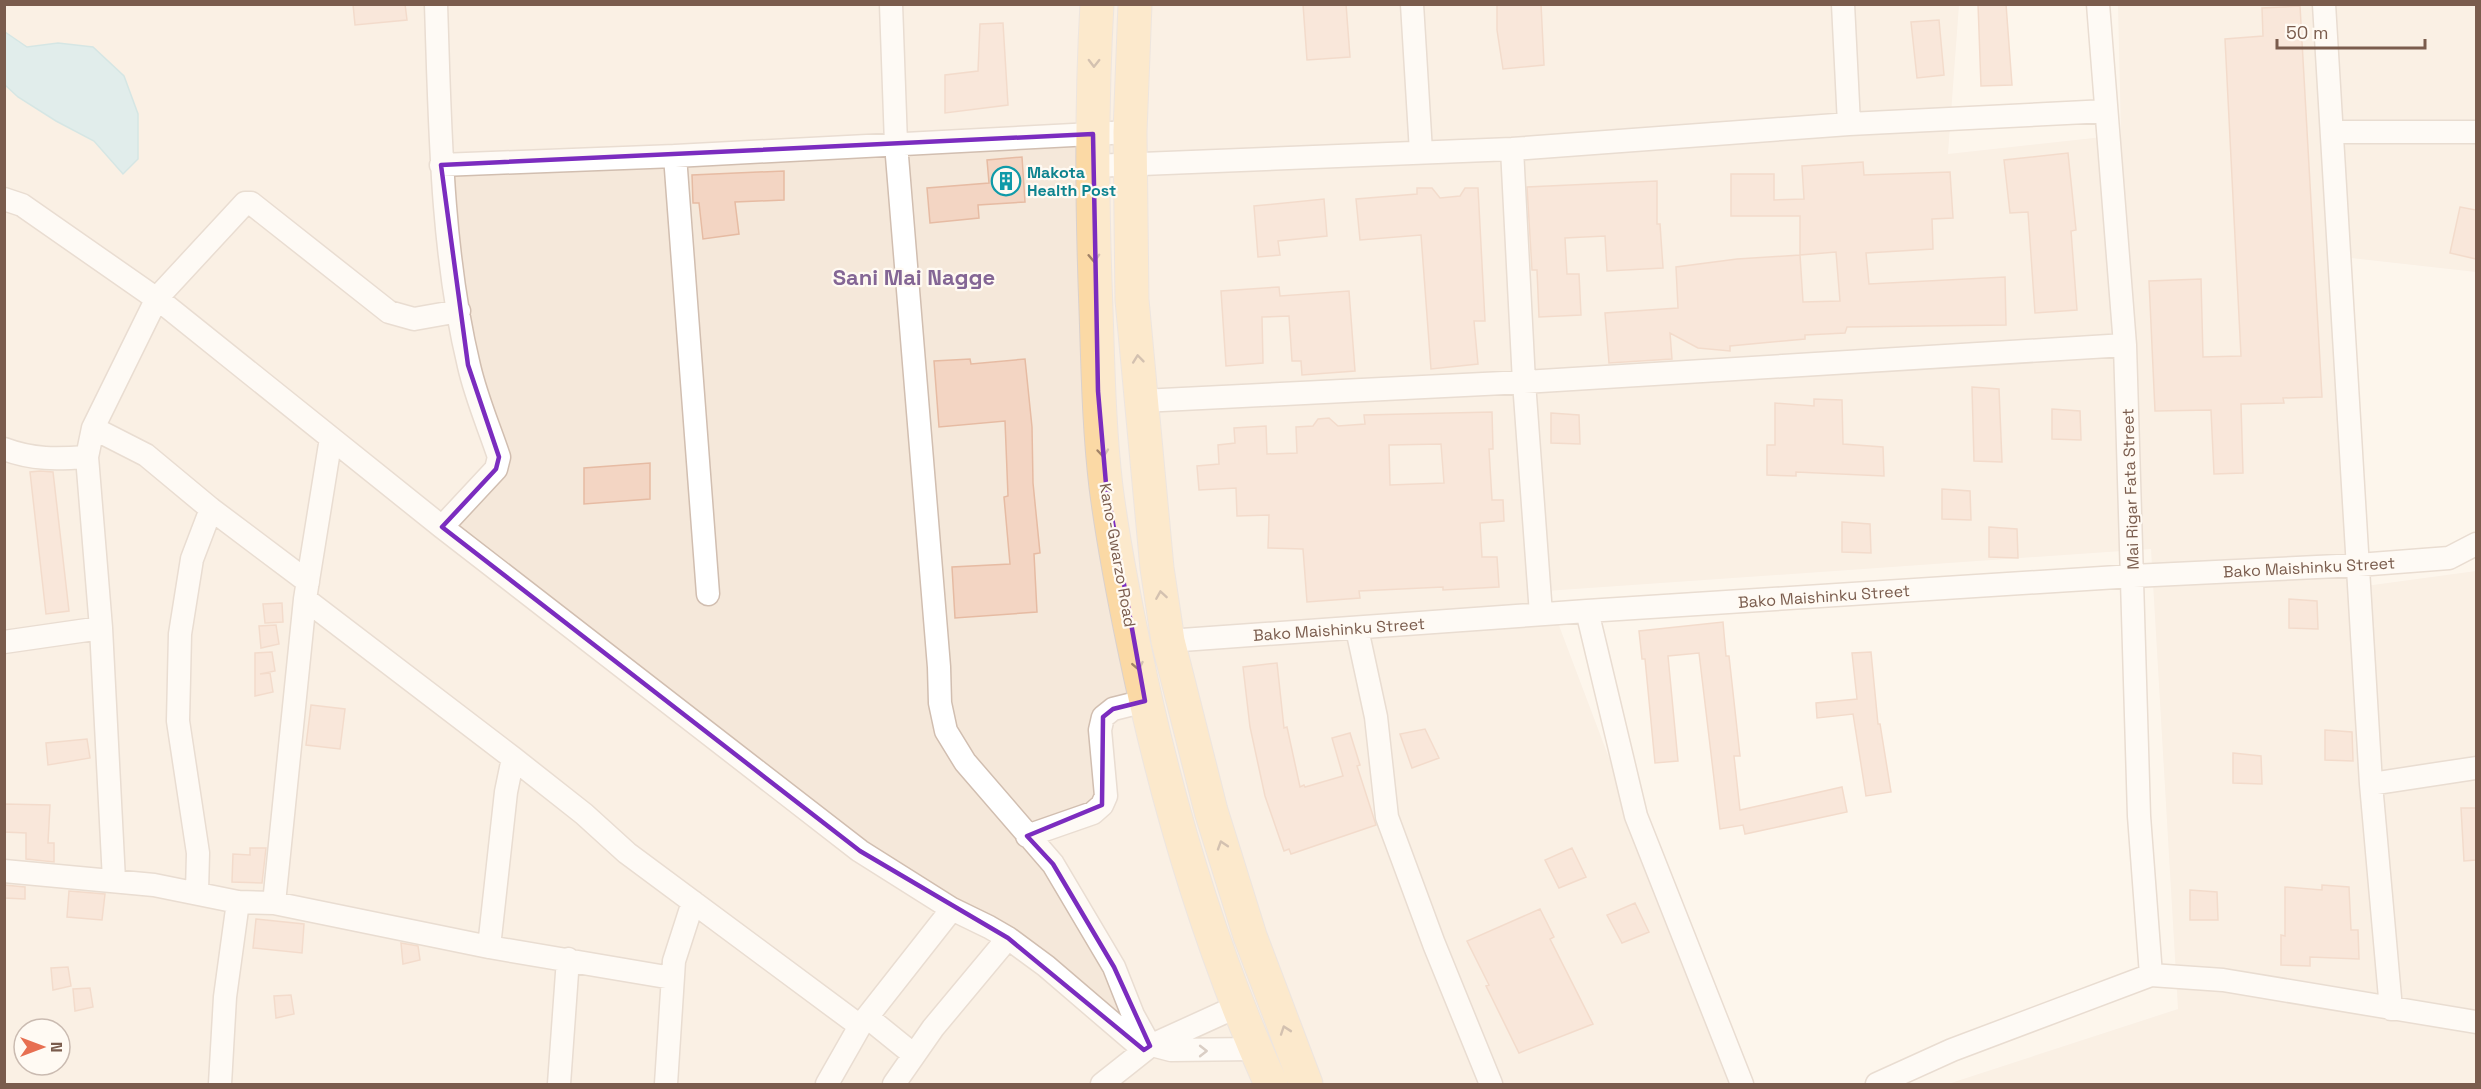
<svg xmlns="http://www.w3.org/2000/svg" width="2481" height="1089" viewBox="0 0 2481 1089" font-family="'Space Grotesk',sans-serif">
<rect width="100%" height="100%" fill="#fdf6ec"/>
<path fill="#f5e8da" fill-rule="evenodd" d="M5,5H1959L1948,154L2121,135L2118,5H2476V272L2333,256L2358,587L2476,571V1084H1948L2178,1009L2151,549L1546,591L1732,1084H5ZM24,1029H60V1065H24Z"/>
<path fill="#bfe3e8" stroke="#a5d3da" stroke-width="1.5" d="M5,32L27,47L58,43L93,47L124,76L138,114V159L123,174L94,141L56,121L18,97L5,85Z"/>
<path fill="#f3d5c3" stroke="#e6bba3" stroke-width="1.5" fill-rule="evenodd" d="M353,4H405L407,20L355,25Z
M1303,4H1346L1350,57L1307,60Z
M1497,4H1541L1544,65L1503,69L1497,30Z
M1978,4H2006L2012,85L1981,86Z
M2300,6L2322,397L2283,398L2284,403L2241,404L2243,473L2214,474L2211,410L2155,411L2149,281L2201,279L2203,357L2241,356L2225,39L2263,36L2262,8Z
M1939,20L1944,75L1917,78L1911,22Z
M1003,23L1008,105L945,113V75L978,71L980,24Z
M2068,153L2076,230L2071,231L2077,310L2035,313L2028,212L2010,213L2004,160Z
M1022,157L1025,202L978,205L979,218L930,223L927,188L989,183L987,160Z
M1863,162L1864,175L1950,172L1953,218L1932,219L1933,249L1866,253L1869,284L2005,277L2006,325L1847,327L1845,333L1805,335V339L1730,346V351L1698,348L1670,333L1672,359L1609,363L1605,313L1678,308L1676,267L1737,259L1800,255V216H1731V174H1774V200L1804,199L1802,166ZM1836,252L1840,301L1803,302L1800,255Z
M784,171V200L735,202L739,234L703,239L699,203H693L692,175Z
M1657,181V224H1660L1663,268L1607,271L1605,236L1565,238L1567,274H1579L1581,315L1539,317L1537,270H1532L1527,187Z
M1417,188H1432L1440,198L1460,196L1465,188H1478L1485,321H1474L1478,364L1431,369L1421,235L1360,240L1356,199L1417,194Z
M1324,199L1327,236L1278,241L1280,255L1258,257L1254,206Z
M2460,207L2476,210V259L2450,253Z
M1279,287L1280,296L1349,291L1355,371L1302,375L1301,361H1292L1289,316L1262,317L1263,363L1226,366L1221,291Z
M970,359L971,364L1025,359L1032,427L1033,483L1040,553L1034,554L1037,612L955,618L952,567L1010,564L1004,497L1008,496L1005,421L939,427L934,361Z
M1972,387L1999,389L2002,462L1974,461Z
M1814,399L1842,400L1843,444L1883,447L1884,476L1796,472V476L1767,475V445H1775V403L1814,406Z
M2052,409L2080,411L2081,440L2052,439Z
M1492,412L1493,449H1489L1492,500H1503L1504,521L1480,523L1482,557H1497L1499,587L1443,590V587L1359,591L1360,598L1307,602L1303,549L1268,548L1269,515L1237,516L1236,488L1199,490L1197,466L1219,464L1218,445L1235,443L1234,428L1266,426L1267,454L1297,453L1296,427L1313,426L1318,419L1329,418L1338,426L1365,424L1364,415ZM1441,444L1444,483L1390,485L1389,445Z
M1551,413L1579,415L1580,444L1551,443Z
M650,463V499L584,504V468Z
M40,471L53,472L69,611L46,614L30,472Z
M1942,489L1970,491L1971,520L1942,519Z
M1842,522L1870,524L1871,553L1842,552Z
M1989,527L2017,529L2018,558L1989,557Z
M2289,599L2317,601L2318,629L2289,628Z
M282,603L283,622L265,623L263,604Z
M1723,622L1726,656H1729L1740,756H1734L1740,810L1842,787L1847,812L1745,834L1743,825L1720,829L1699,653L1668,656L1678,761L1655,763L1645,659H1642L1639,631Z
M276,625L279,644L261,648L259,626Z
M272,652L275,671L260,674L270,673L273,692L255,696V653Z
M1871,652L1878,724H1880L1891,792L1866,796L1853,714L1817,718L1816,703L1857,699L1852,653Z
M1277,663L1284,728L1287,727L1300,787L1304,785L1305,787L1343,776L1332,738L1350,733L1360,765L1357,766L1376,825L1291,854L1289,849L1284,851L1265,796L1250,727L1243,667Z
M311,705L345,709L340,749L306,745Z
M1425,729L1439,758L1412,768L1400,734Z
M2325,730L2352,732L2353,761L2325,760Z
M87,739L90,758L48,765L46,743Z
M2233,753L2261,756L2262,784L2233,783Z
M4,804L50,805L48,843H54V862L26,859V833L4,832Z
M2461,808H2476V860L2464,861Z
M250,848H266L262,883L232,882L233,854L250,855Z
M1572,848L1586,877L1559,888L1545,860Z
M4,885L25,887V899L4,898Z
M2322,885L2349,887L2351,930H2358L2359,959L2310,957V966L2281,965V935L2285,936V887L2322,890Z
M2190,890L2217,892L2218,920H2190Z
M69,891L105,894L102,920L67,917Z
M1635,903L1649,932L1622,943L1607,915Z
M1540,909L1554,937L1550,939L1593,1024L1519,1053L1486,986L1489,985L1467,941Z
M256,919L304,924L302,953L253,948Z
M401,943L418,946L420,960L403,964Z
M68,967L71,986L53,990L51,968Z
M90,988L93,1007L75,1011L73,989Z
M291,995L294,1014L276,1018L274,996Z"/>
<g fill="none" stroke-linecap="round" stroke-linejoin="round">
<g stroke="#d1beb0" stroke-width="25">
<path id="street" d="M436,4C440,123 441,250 469,366C476,397 489,427 499,457L496,469L442,527
M891,4L896,144L939,667L940,703L946,731L965,762L1053,864L1114,967L1133,1015L1150,1046
M1412,4L1421,152
M1843,4L1849,124
M2098,4L2125,345L2139,816L2151,975
M2324,4L2371,784L2391,1009
M2332,132H2476
M1512,149L1524,382L1541,614
M675,156L708,594
M441,165L675,156L1130,132
M1092,166L1512,149L1849,124L2106,111
M4,199L22,205L164,304L442,527L860,851L952,909L989,927L1008,938L1046,966L1144,1050
M1142,401L1524,382L2125,345
M93,428L146,455L211,509L308,582
M4,449C33,460 57,459 87,457
M305,599L513,758L584,814L627,853L860,1026
M1587,611L1636,816L1742,1084
M1357,629L1376,717L1387,817L1434,944L1491,1084
M1168,641L1587,611L2133,576L2358,565L2449,558L2476,544
M4,642L101,628
M2371,784L2476,768
M1027,836L1093,813L1102,805L1106,796L1100,730L1103,717L1113,709L1145,701
M4,871L154,885L238,902L274,903L489,947L672,978
M114,880L101,628L87,457L93,428L157,298L245,203H251L389,312L414,319L459,311
M197,892L198,853L178,721L180,634L192,559L211,509
M274,903L305,599L331,438
M489,947L506,792L513,758
M867,1017L914,1055
M1152,1045L1171,1050L1255,1049
M220,1084L225,997L238,902
M559,1084L568,959
M666,1084L674,961L693,902
M827,1084L860,1026L952,909
M894,1084L933,1028L1008,938
M1102,1084L1150,1046L1238,1006
M1877,1084L1952,1050L2151,975L2223,980L2476,1022"/>
</g>
<g stroke="#dad1cd" stroke-width="35">
<path id="primary" d="M1097,4C1091,106 1092,208 1096,310C1098,369 1099,428 1106,487C1113,541 1123,593 1134,646C1165,797 1208,944 1271,1084
M1135,4L1130,132L1132,300L1157,568L1168,641L1211,811L1250,936L1306,1084"/>
</g>
<use href="#street" stroke="#fff" stroke-width="22"/>
<use href="#primary" stroke="#fbd9a5" stroke-width="33"/>
</g>
<defs><path id="oneway-chevron" d="M-2-3.5L2.5 0L-2 3.5" fill="none" stroke-width="1.6" stroke-linecap="round" stroke-linejoin="round" transform="scale(1.5)"/></defs>
<g stroke="#a18267">
<use href="#oneway-chevron" transform="translate(1094 63) rotate(91)"/>
<use href="#oneway-chevron" transform="translate(1094 258) rotate(88)"/>
<use href="#oneway-chevron" transform="translate(1138 359) rotate(-96)"/>
<use href="#oneway-chevron" transform="translate(1103 453) rotate(85)"/>
<use href="#oneway-chevron" transform="translate(1161 595) rotate(-99)"/>
<use href="#oneway-chevron" transform="translate(1138 666) rotate(79)"/>
<use href="#oneway-chevron" transform="translate(1222 845) rotate(-108)"/>
<use href="#oneway-chevron" transform="translate(1285 1030) rotate(-109)"/>
</g>
<use stroke="#af9d94" href="#oneway-chevron" transform="translate(1203 1051)"/>
<path d="M0 0H2481V1089H0ZM1093,134L1098,391L1106,484L1145,701L1113,709L1103,717L1102,805L1027,836L1053,864L1114,967L1150,1046L1144,1050L1008,938L860,851L442,527L496,469L499,457L468,365L441,165Z" fill="#fdf6ec" fill-opacity=".55" fill-rule="evenodd"/>
<path fill="none" stroke="#7b2cbf" stroke-width="4.5" stroke-linejoin="round" d="M1093,134L1098,391L1106,484L1145,701L1113,709L1103,717L1102,805L1027,836L1053,864L1114,967L1150,1046L1144,1050L1008,938L860,851L442,527L496,469L499,457L468,365L441,165Z"/>
<defs>
<g id="building-ring" transform="scale(1.5)"><circle r="9.5" fill="#fffaf3" stroke="#0f9aa8" stroke-width="1.5"/><path d="M-4-6H4V6H1V3H-1V6H-4ZM-2.5-4.3h1.7v1.8h-1.7ZM.8-4.3h1.7v1.8H.8ZM-2.5-1h1.7V.8h-1.7ZM.8-1h1.7V.8H.8Z" fill="#0f9aa8"/></g>
</defs>
<g fill-rule="evenodd">
<use href="#building-ring" x="1006" y="181"/>
</g>
<g text-anchor="middle" stroke-width="4.5" stroke-linejoin="round" paint-order="stroke">
<g font-size="16" font-weight="bold" fill="#0d838f" stroke="#fffaf3" text-anchor="start">
<text x="1027" y="178">Makota<tspan x="1027" dy="18">Health Post</tspan></text>
</g>
<g font-size="16" fill="#7a5c4d" stroke="#fffaf3">
<text transform="translate(2130 489) rotate(-92)" y="6">Mai Rigar Fata Street</text>
<text transform="translate(1118 555) rotate(80)" y="6">Kano-Gwarzo Road</text>
<text transform="translate(2309 567) rotate(-3)" y="6">Bako Maishinku Street</text>
<text transform="translate(1824 596) rotate(-4)" y="6">Bako Maishinku Street</text>
<text transform="translate(1339 629) rotate(-4)" y="6">Bako Maishinku Street</text>
</g>
<g font-size="22" font-weight="bold" fill="#846695" stroke="#fffaf3">
<text x="914" y="285">Sani Mai Nagge</text>
</g>
</g>
<rect width="2481" height="1089" fill="none" stroke="#7a5c4d" stroke-width="12"/>
<g transform="translate(42 1047) rotate(90)"><circle r="28" fill="#fffaf3" stroke="#cabbb1" stroke-width="1.5"/>
<path d="M0-4.5L10 22L0 15L-10 22Z" fill="#e76f51"/>
<text y="-9" font-size="16" font-weight="bold" text-anchor="middle" fill="#7a5c4d">N</text>
</g>
<path d="M2277 39v9h148v-9" fill="none" stroke="#7a5c4d" stroke-width="3"/>
<text x="2286" y="39" font-size="18" fill="#7a5c4d" stroke="#fffaf3" stroke-width="4.5" paint-order="stroke">50 m</text>
</svg>
